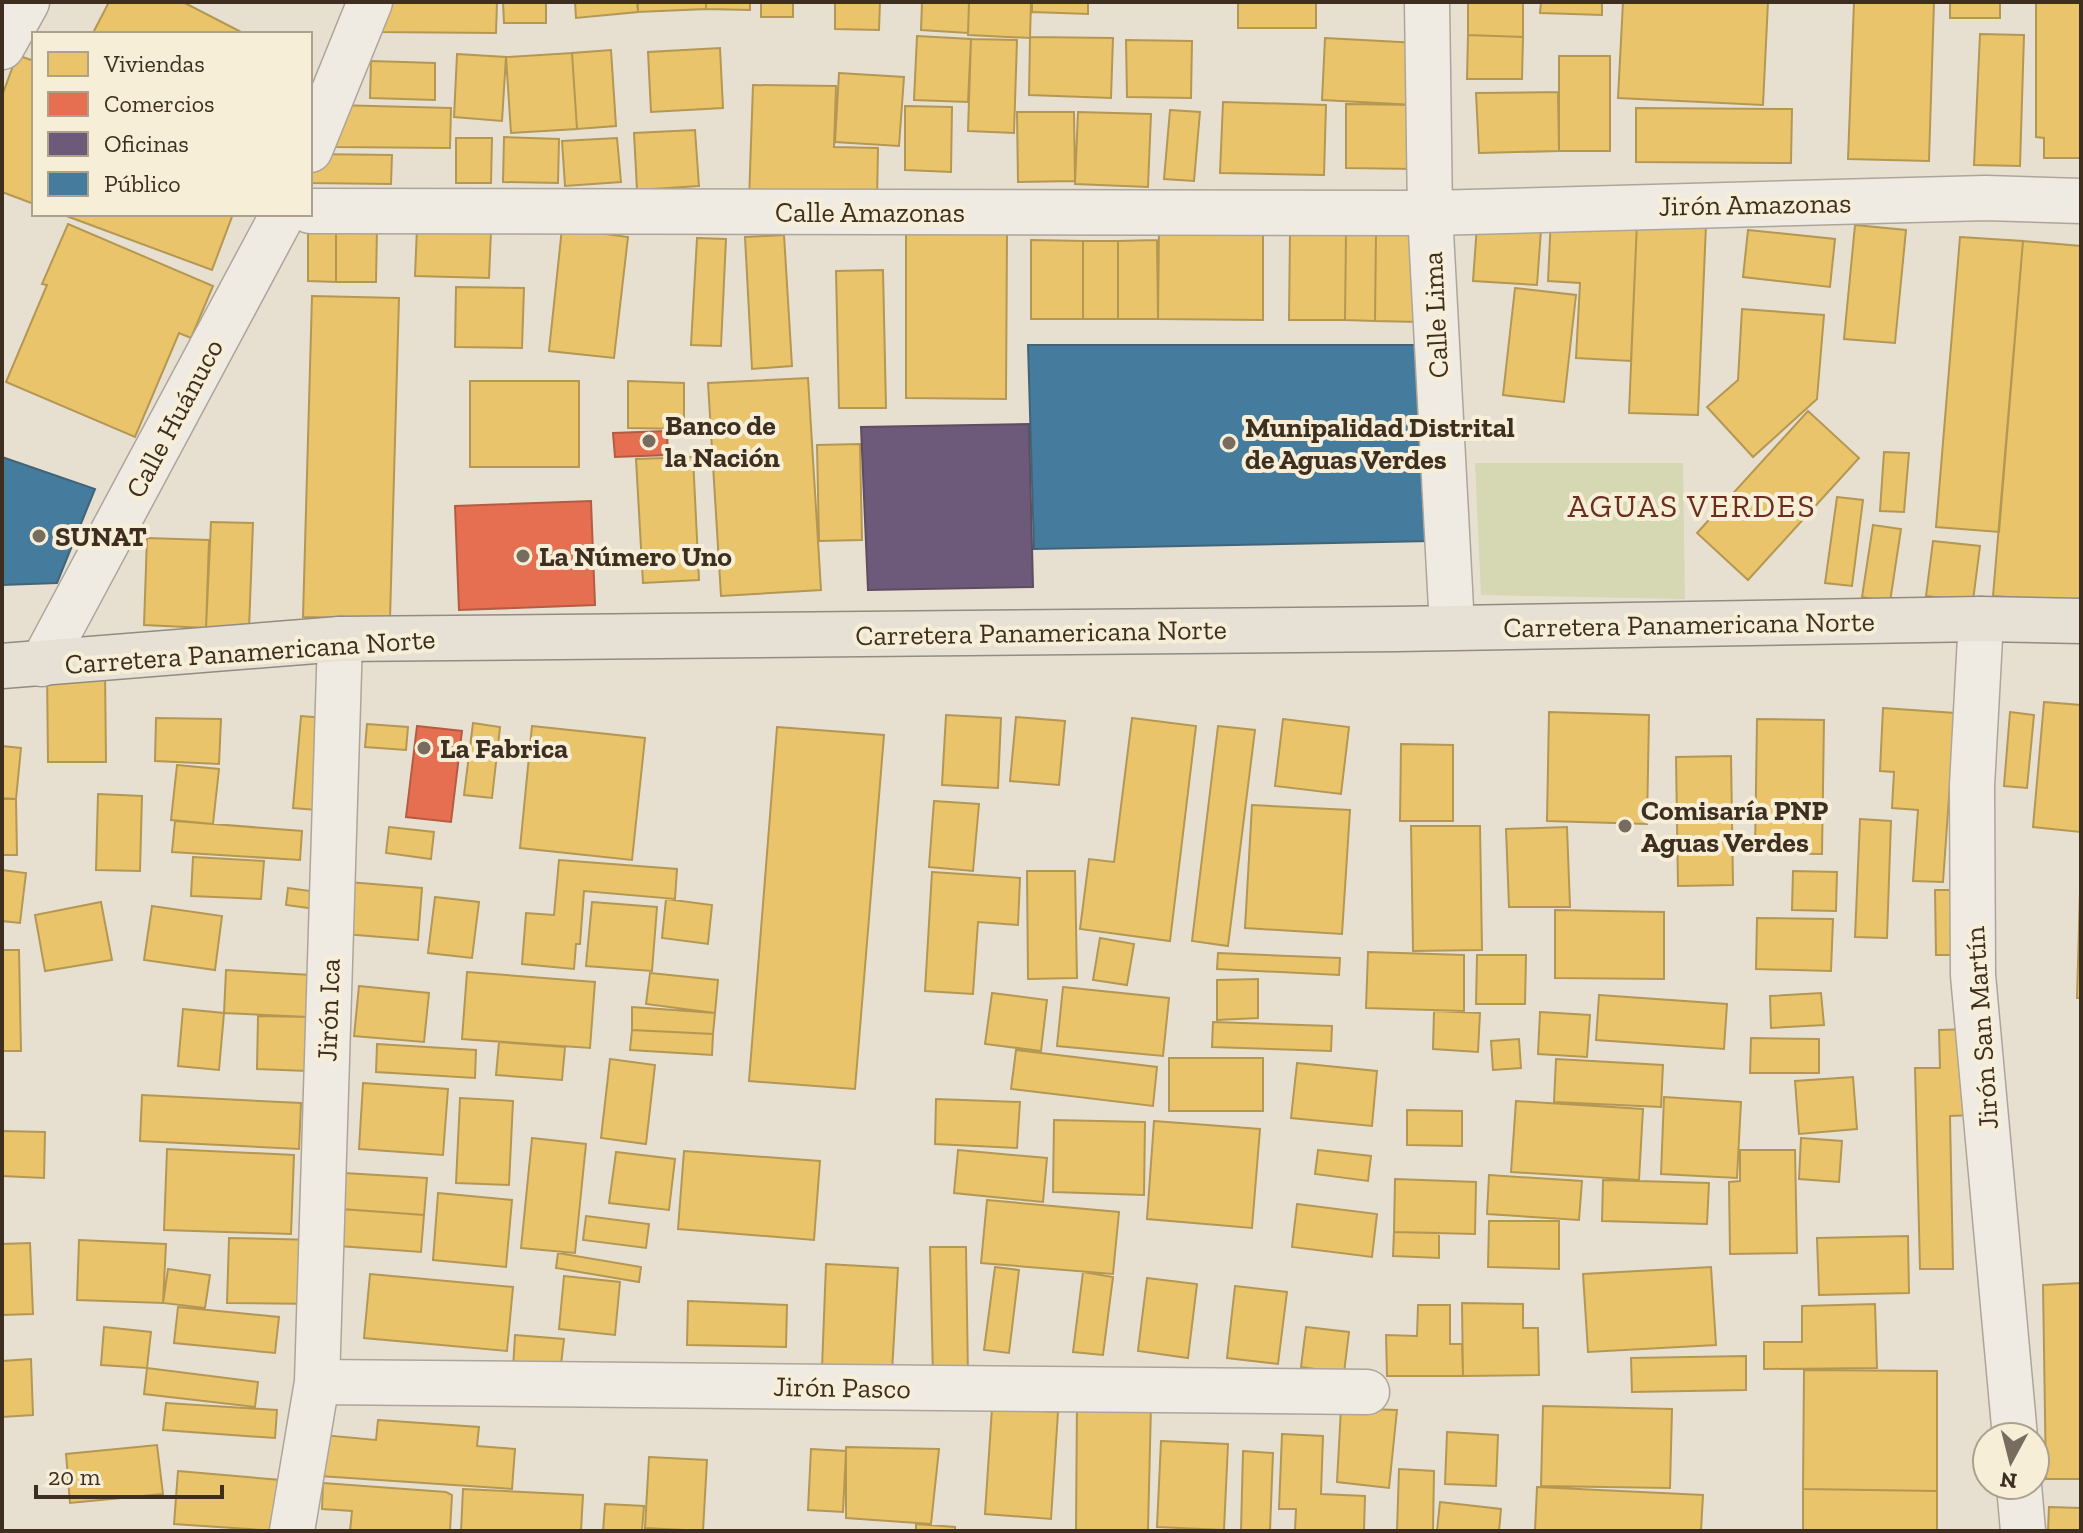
<svg xmlns="http://www.w3.org/2000/svg" width="2083" height="1533" viewBox="0 0 2083 1533" font-family="'Zilla Slab',serif">
<rect width="100%" height="100%" fill="#e7e0d1"/>
<path fill="#d6d7b3" d="M1475,463H1683L1685,599L1481,595Z"/>
<path fill="#e9c46a" stroke="#b59754" stroke-width="2" d="M109,2H183L245,34H99L94,31Z
M376,2H497L496,33L376,32Z
M503,2H546V23H504Z
M575,2H637L638,12L576,18Z
M638,2H706V9L638,12Z
M706,2H750V10L706,9Z
M761,2H793V17H761Z
M835,2H880L879,30L835,29Z
M922,2H969L968,33L921,30Z
M969,2H1031L1030,38L968,35Z
M1032,2H1088V14L1032,12Z
M1238,2H1316V28H1238Z
M1468,2H1523V37L1468,35Z
M1541,2H1602V15L1540,13Z
M1623,2H1768L1763,105L1618,98Z
M1854,2H1934L1929,161L1848,159Z
M1950,2H2000V18H1950Z
M2036,2H2081V158H2044V138L2036,137Z
M1980,34L2024,35L2020,166L1974,165Z
M1468,35L1523,37L1522,79H1467Z
M917,36L971,39L968,102L914,100Z
M1030,37L1113,38L1111,98L1029,95Z
M1325,38L1418,43L1416,105L1322,100Z
M971,39L1017,40L1014,133L968,131Z
M1126,40L1192,41L1191,98L1127,97Z
M720,48L723,108L651,112L648,52Z
M611,50L616,126L577,129L572,53Z
M572,53L577,129L511,133L506,57Z
M457,54L506,57L502,121L454,117Z
M17,55L34,61V204L2,192V96Z
M1559,56H1610V151H1559Z
M371,61L435,63V100L370,98Z
M839,73L904,77L899,146L835,142Z
M753,85L836,86L834,147L878,148L877,203L749,201Z
M1558,92L1559,151L1479,153L1476,93Z
M1223,102L1326,105L1324,175L1220,173Z
M1346,104L1416,105L1415,169L1346,168Z
M334,105L451,108L450,148L335,147Z
M905,106L952,107L951,172L905,170Z
M1636,108L1792,109L1791,163L1636,162Z
M1170,110L1200,112L1194,181L1164,179Z
M1017,112H1074L1075,181L1018,182Z
M1078,112L1151,114L1148,187L1075,184Z
M695,130L699,186L637,190L634,133Z
M504,137L559,139L558,183L503,182Z
M456,138H492L491,183H456Z
M617,138L621,182L565,186L562,141Z
M311,154L392,155L391,184L310,183Z
M61,214H233L212,270Z
M1551,216L1637,222L1631,361L1576,358L1580,283L1548,281Z
M1637,222L1706,225L1698,415L1629,413Z
M68,224L213,286L191,338L179,333L135,437L6,382L47,285L42,284Z
M1477,225L1541,230L1537,285L1473,281Z
M1855,225L1906,230L1895,343L1844,339Z
M308,227L336,228V282L308,281Z
M417,227L491,231L489,278L415,276Z
M1159,227L1263,228V320L1158,319Z
M336,228H377L376,282H336Z
M562,228L628,237L614,358L549,351Z
M1748,230L1835,239L1830,287L1743,277Z
M1290,232L1346,233L1345,320H1289Z
M906,233H1007L1006,399L906,398Z
M1346,233H1376L1375,321L1345,320Z
M1376,233L1421,235L1419,322L1375,321Z
M784,235L792,366L752,369L745,237Z
M1960,237L2023,241L1999,532L1936,527Z
M697,238L726,239L721,346L691,345Z
M1031,240L1083,241V319H1031Z
M1157,240L1158,319H1118V241Z
M1083,241H1118V319H1083Z
M2023,241L2081,246V602L1993,596Z
M883,270L886,408H839L836,271Z
M456,287L524,288L522,348L455,347Z
M1515,288L1576,295L1564,402L1503,395Z
M312,296L399,298L390,619L303,617Z
M1742,309L1824,315L1817,399L1753,457L1707,407L1738,380Z
M808,378L821,590L721,596L708,383Z
M470,381H579V467H470Z
M628,381L684,383V429L628,428Z
M1808,411L1859,458L1748,580L1697,533Z
M860,444L862,540L819,541L817,445Z
M1884,452L1909,453L1904,512L1880,511Z
M693,457L699,580L643,583L636,459Z
M1837,497L1863,500L1852,586L1825,583Z
M211,522L253,523L249,630L206,628Z
M1873,525L1901,529L1890,602L1862,597Z
M147,538L209,540L206,628L144,625Z
M1933,541L1980,546L1973,601L1926,596Z
M105,669L106,762H48L47,670Z
M2044,702L2081,705L2080,832L2033,827Z
M1883,708L1955,713L1943,882L1913,881L1918,810L1892,808L1894,772L1880,771Z
M1549,712L1649,715L1647,824L1547,821Z
M2010,712L2034,715L2027,788L2004,786Z
M946,715L1001,718L998,788L942,785Z
M301,716L337,719L329,811L293,808Z
M1016,717L1065,721L1059,785L1010,781Z
M156,718L221,719L219,764L155,761Z
M1132,718L1196,726L1170,941L1080,929L1089,859L1114,862Z
M1283,719L1349,727L1341,794L1275,786Z
M1757,719L1824,720L1822,854L1755,853Z
M473,723L500,727L492,798L464,795Z
M367,724L408,727L406,750L365,747Z
M532,726L645,738L632,860L520,848Z
M1218,726L1255,730L1228,946L1192,941Z
M777,727L884,735L855,1089L749,1081Z
M1401,744L1453,745V821H1400Z
M2,746L21,748L16,799L2,798Z
M1731,756L1733,885L1678,886L1676,757Z
M177,765L219,769L213,824L171,820Z
M98,794L142,796L140,871L96,870Z
M2,799H16L17,855H2Z
M934,801L979,804L973,871L929,867Z
M1252,805L1350,810L1342,934L1245,928Z
M1860,819L1891,821L1887,938L1855,937Z
M175,821L302,831L300,860L172,852Z
M1411,826H1480L1482,950L1413,951Z
M389,827L434,832L431,859L386,853Z
M1567,827L1570,907H1509L1506,829Z
M193,857L264,861L261,899L191,896Z
M559,860L677,869L675,899L584,891L580,944H576L574,969L522,964L526,913L554,915Z
M2,870L26,873L20,923L2,921Z
M1027,871H1075L1077,978L1028,979Z
M1793,871L1837,872L1836,911L1792,910Z
M932,872L1020,878L1018,925L978,922L973,994L925,991Z
M348,882L422,888L418,940L344,934Z
M288,888L318,892L316,909L286,905Z
M1935,890H1967L1969,955H1936Z
M2080,892H2081V998H2077Z
M435,897L479,902L472,958L428,953Z
M666,899L712,905L708,944L662,938Z
M101,902L112,960L45,971L35,915Z
M592,902L657,907L652,971L586,966Z
M152,906L222,916L215,970L144,960Z
M1555,910L1664,912V979L1555,978Z
M1757,918L1833,919L1831,971L1756,969Z
M1100,938L1134,944L1127,985L1093,980Z
M2,950H19L21,1051H2Z
M1368,952L1464,955V1011L1366,1008Z
M1218,953L1340,958L1339,975L1217,969Z
M1477,955H1526L1525,1004H1476Z
M226,970L311,975L309,1017L224,1013Z
M467,972L595,982L590,1048L462,1039Z
M650,973L718,980L715,1013L646,1004Z
M1258,979V1018L1217,1020V980Z
M359,986L429,993L424,1042L354,1036Z
M1063,987L1169,998L1163,1056L1057,1046Z
M992,993L1047,1000L1041,1051L985,1044Z
M1821,993L1824,1025L1771,1028L1770,996Z
M1599,995L1727,1004L1724,1049L1596,1040Z
M632,1007L715,1013L713,1034L632,1030Z
M183,1009L224,1013L219,1070L178,1066Z
M1434,1011L1480,1013L1478,1052L1433,1049Z
M1540,1012L1590,1015L1587,1057L1538,1054Z
M258,1016L309,1017L307,1071L257,1069Z
M1213,1022L1332,1026L1331,1051L1212,1047Z
M1971,1029L1972,1115L1950,1116L1953,1269H1920L1915,1068H1940L1939,1030Z
M632,1030L713,1034L712,1055L630,1050Z
M1751,1038L1819,1039V1073H1750Z
M1519,1039L1521,1068L1493,1070L1491,1041Z
M499,1042L565,1047L562,1080L496,1075Z
M377,1044L476,1050L475,1078L376,1072Z
M1016,1050L1157,1067L1153,1106L1011,1089Z
M1169,1058H1263V1111H1169Z
M610,1059L655,1065L646,1144L601,1138Z
M1556,1059L1663,1065L1661,1107L1554,1102Z
M1297,1063L1377,1071L1372,1126L1291,1118Z
M1853,1077L1857,1129L1799,1134L1795,1081Z
M363,1083L448,1089L443,1155L359,1149Z
M142,1095L301,1103L299,1149L140,1141Z
M1664,1097L1741,1102L1737,1178L1661,1174Z
M460,1098L513,1101L509,1185L456,1183Z
M936,1099L1020,1102L1017,1148L935,1144Z
M1516,1101L1643,1109L1639,1180L1511,1172Z
M1407,1110L1462,1111V1146L1407,1145Z
M1054,1120L1145,1122L1144,1195L1053,1192Z
M1154,1121L1260,1129L1252,1228L1147,1219Z
M2,1131L45,1132L44,1178L2,1176Z
M532,1138L586,1144L575,1253L521,1248Z
M1801,1138L1842,1141L1839,1182L1799,1179Z
M167,1149L294,1155L291,1234L164,1230Z
M958,1150L1047,1158L1043,1202L954,1193Z
M1318,1150L1371,1156L1368,1181L1315,1174Z
M1740,1150H1795L1797,1253L1730,1254L1729,1182L1740,1181Z
M684,1151L820,1161L814,1240L678,1229Z
M616,1152L675,1159L669,1210L609,1203Z
M344,1173L427,1178L424,1215L341,1209Z
M1489,1175L1582,1181L1579,1220L1487,1214Z
M1395,1179L1476,1182L1475,1234L1394,1232Z
M1603,1180L1709,1183L1707,1224L1602,1221Z
M438,1193L512,1200L506,1267L433,1260Z
M987,1200L1119,1212L1113,1274L981,1263Z
M1297,1204L1377,1214L1372,1257L1292,1247Z
M341,1209L424,1215L421,1252L339,1246Z
M586,1216L649,1224L646,1248L583,1240Z
M1489,1221H1559V1269L1488,1267Z
M1394,1232L1439,1233V1258L1393,1256Z
M1908,1236L1909,1293L1819,1295L1817,1238Z
M229,1238L316,1240L315,1304L227,1303Z
M79,1240L166,1244L163,1303L77,1300Z
M30,1243L33,1314L2,1315V1244Z
M930,1247H966L968,1377L933,1378Z
M558,1253L641,1267L639,1282L556,1268Z
M826,1264L898,1268L892,1372L822,1368Z
M995,1267L1019,1270L1009,1353L984,1350Z
M1711,1267L1716,1345L1588,1352L1583,1274Z
M168,1269L210,1275L205,1308L163,1303Z
M1083,1272L1113,1277L1103,1355L1073,1352Z
M370,1274L513,1287L507,1351L364,1338Z
M564,1276L620,1282L615,1335L559,1329Z
M1147,1278L1197,1284L1188,1358L1138,1351Z
M2081,1283V1479H2046L2043,1285Z
M1235,1286L1287,1292L1278,1364L1227,1358Z
M688,1301L787,1305L786,1347L687,1345Z
M1462,1303L1523,1304V1328H1538L1539,1375L1463,1376Z
M1875,1304L1877,1368L1764,1369V1342H1802V1306Z
M1418,1305H1450V1344H1462L1463,1376H1387L1386,1335L1417,1336Z
M178,1307L279,1317L275,1353L174,1343Z
M104,1327L151,1332L147,1368L101,1365Z
M1306,1327L1349,1332L1344,1373L1301,1367Z
M515,1335L564,1339L560,1373L513,1369Z
M1746,1356V1390L1632,1392L1631,1358Z
M31,1359L33,1415L2,1417V1361Z
M147,1368L258,1382L255,1407L144,1394Z
M1804,1370L1937,1371V1491L1803,1489Z
M1077,1401L1151,1404L1148,1531H1076Z
M166,1403L277,1410L275,1438L163,1430Z
M1543,1406L1672,1409L1670,1488L1541,1486Z
M992,1408L1058,1412L1051,1519L985,1514Z
M1341,1408L1397,1410L1389,1488L1337,1482Z
M378,1420L479,1427L477,1446L515,1449L512,1489L320,1476L323,1435L376,1440Z
M1447,1432L1498,1435L1496,1486L1445,1484Z
M1282,1434L1323,1436L1321,1494L1365,1496L1364,1531H1295L1296,1509H1279Z
M1161,1441L1228,1444L1224,1530L1157,1527Z
M157,1445L163,1494L70,1503L66,1454Z
M846,1447L939,1449L931,1524L846,1518Z
M811,1449L846,1451L843,1512L808,1510Z
M1243,1451L1273,1453L1270,1531H1241Z
M649,1457L707,1460L703,1531L645,1528Z
M1399,1469L1434,1471L1433,1531H1397Z
M178,1471L281,1480L277,1531L174,1524Z
M323,1483L446,1492L452,1495L450,1531H350L352,1511L322,1509Z
M1537,1487L1703,1495L1701,1531H1535Z
M463,1489L583,1495L581,1531H461Z
M1803,1489L1937,1491V1531H1803Z
M1440,1502L1501,1509L1499,1531H1437Z
M605,1504L644,1506L642,1531H603Z
M2049,1507L2081,1508V1531H2048Z
M916,1524L955,1527V1531H916Z"/>
<path fill="#e76f51" stroke="#b45c42" stroke-width="2" d="M667,431L668,455L615,457L613,433Z
M591,501L595,605L459,610L455,506Z
M417,726L462,731L451,822L406,817Z"/>
<path fill="#6d597a" stroke="#5f4c5f" stroke-width="2" d="M1029,424L1033,587L868,590L861,427Z"/>
<path fill="#457b9d" stroke="#436478" stroke-width="2" d="M1028,345H1425L1431,541L1034,549Z
M2,457L95,489L57,583L2,585Z"/>
<g fill="none" stroke-linecap="round" stroke-linejoin="round">
<g stroke="#ada599" stroke-width="47">
<path id="street" d="M1427,2L1430,213L1452,627
M2,47L27,2
M310,150L370,2
M310,211L1430,213L1986,198L2081,201
M1981,619L1972,786L1973,975L2015,1437
M42,664L283,214
M317,1382L1367,1392
M2019,1485L2023,1531
M292,1531L317,1382L340,639"/>
</g>
<g stroke="#928b80" stroke-width="47">
<path id="primary" d="M2,666L340,639L1397,629L1981,619L2081,621"/>
</g>
<use href="#street" stroke="#efebe3" stroke-width="44"/>
<use href="#primary" stroke="#e6e1d4" stroke-width="44"/>
</g>
<g fill="#786c5e" stroke="#f7eed8" stroke-width="3">
<circle cx="649" cy="441" r="8"/>
<circle cx="1229" cy="443" r="8"/>
<circle cx="39" cy="536" r="8"/>
<circle cx="523" cy="556" r="8"/>
<circle cx="424" cy="748" r="8"/>
<circle cx="1625" cy="826" r="8"/>
</g>
<g text-anchor="middle" stroke-width="8" stroke-linejoin="round" paint-order="stroke">
<g font-size="28" fill="#3d2e20" stroke="#f7eed8">
<text transform="translate(1755 204) rotate(-1)" y="10">Jirón Amazonas</text>
<text x="870" y="222">Calle Amazonas</text>
<text transform="translate(1435 315) rotate(-93)" y="10">Calle Lima</text>
<text transform="translate(174 418) rotate(-62)" y="10">Calle Huánuco</text>
<text transform="translate(1689 624) rotate(-1)" y="10">Carretera Panamericana Norte</text>
<text transform="translate(1041 632) rotate(-1)" y="10">Carretera Panamericana Norte</text>
<text transform="translate(250 651) rotate(-4)" y="10">Carretera Panamericana Norte</text>
<text transform="translate(328 1010) rotate(-88)" y="10">Jirón Ica</text>
<text transform="translate(1981 1028) rotate(-94)" y="10">Jirón San Martín</text>
<text transform="translate(842 1387) rotate(1)" y="10">Jirón Pasco</text>
</g>
<g font-size="28" font-weight="bold" fill="#3d2e20" stroke="#f7eed8" text-anchor="start">
<text x="665" y="435">Banco de<tspan x="665" dy="32">la Nación</tspan></text>
<text x="1245" y="437">Munipalidad Distrital<tspan x="1245" dy="32">de Aguas Verdes</tspan></text>
<text x="55" y="546">SUNAT</text>
<text x="539" y="566">La Número Uno</text>
<text x="440" y="758">La Fabrica</text>
<text x="1641" y="820">Comisaría PNP<tspan x="1641" dy="32">Aguas Verdes</tspan></text>
</g>
<g font-size="32" letter-spacing="2" fill="#6b2e1e" stroke="#f7eed8">
<text x="1692" y="517">AGUAS VERDES</text>
</g>
</g>
<rect width="2083" height="1533" fill="none" stroke="#3d2e20" stroke-width="8"/>
<rect x="32" y="32" width="280" height="184" fill="#f7eed8" stroke="#ada18e" stroke-width="2"/>
<rect x="48" y="52" width="40" height="24" fill="#e9c46a" stroke="#ada18e" stroke-width="2"/>
<text x="104" y="72" font-size="24" fill="#3d2e20">Viviendas</text>
<rect x="48" y="92" width="40" height="24" fill="#e76f51" stroke="#ada18e" stroke-width="2"/>
<text x="104" y="112" font-size="24" fill="#3d2e20">Comercios</text>
<rect x="48" y="132" width="40" height="24" fill="#6d597a" stroke="#ada18e" stroke-width="2"/>
<text x="104" y="152" font-size="24" fill="#3d2e20">Oficinas</text>
<rect x="48" y="172" width="40" height="24" fill="#457b9d" stroke="#ada18e" stroke-width="2"/>
<text x="104" y="192" font-size="24" fill="#3d2e20">Público</text>
<g transform="translate(2011 1461) rotate(187)"><circle r="38" fill="#f7eed8" stroke="#ada18e" stroke-width="2"/>
<path d="M0-6L14 30L0 20L-14 30Z" fill="#786c5e"/>
<text y="-12" font-size="22" font-weight="bold" text-anchor="middle" fill="#3d2e20">N</text>
</g>
<path d="M36 1485v12h186v-12" fill="none" stroke="#3d2e20" stroke-width="4"/>
<text x="48" y="1485" font-size="24" fill="#3d2e20" stroke="#f7eed8" stroke-width="6" paint-order="stroke">20 m</text>
</svg>
